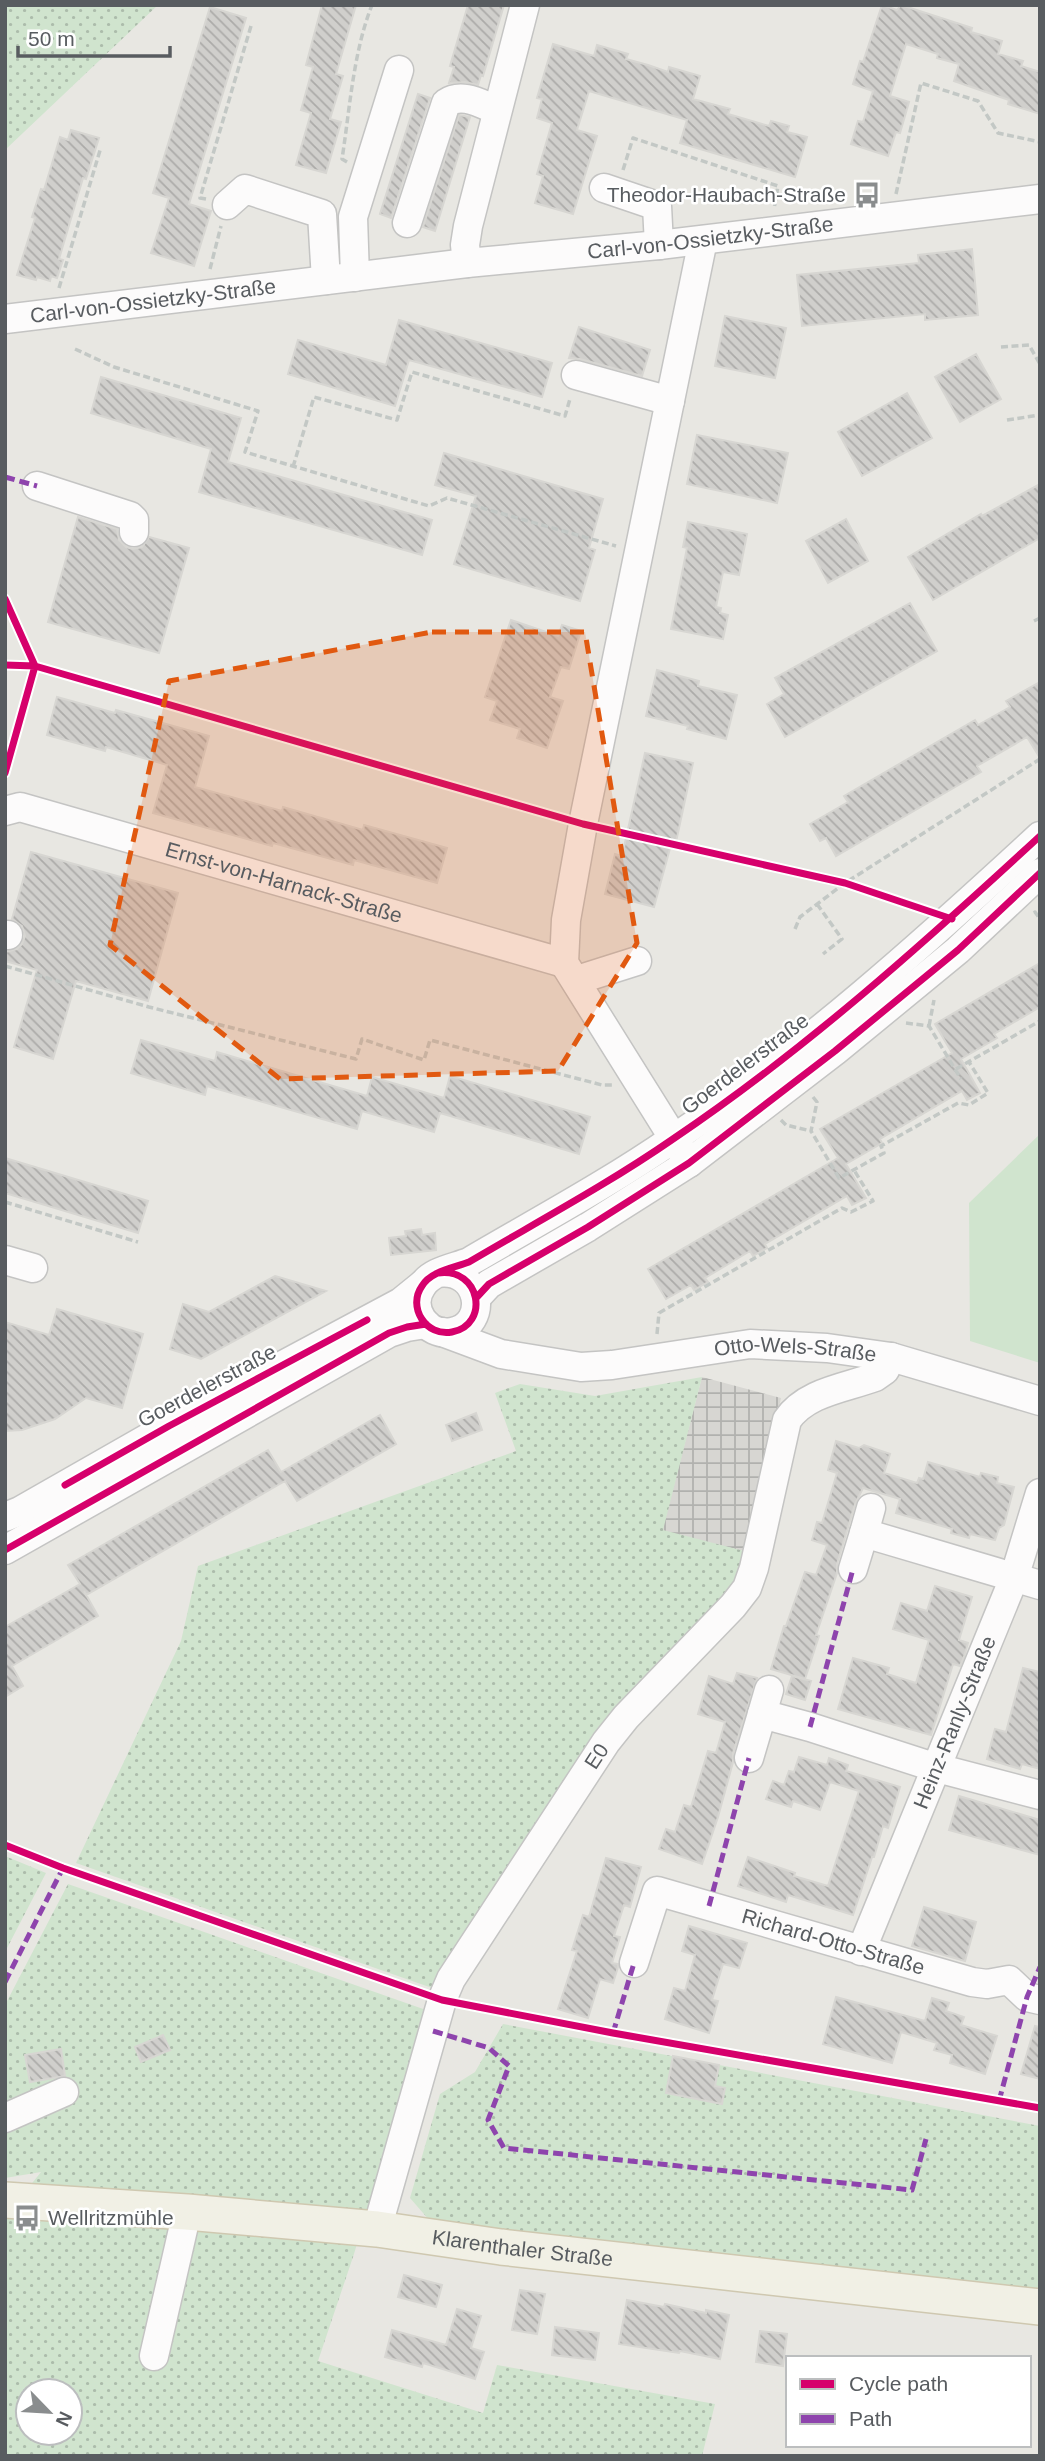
<svg xmlns="http://www.w3.org/2000/svg" width="1045" height="2461" viewBox="0 0 1045 2461" font-family="Helvetica,sans-serif">
<defs>
<pattern id="industrial-grid" width="8" height="8" patternUnits="userSpaceOnUse" patternTransform="scale(1.75)"><rect width="8" height="8" fill="#d7d6d2"/><path d="M0 4h8M4 0v8" fill="none" stroke="#b1b1ae"/></pattern>
<pattern id="grass-dots" width="8" height="8" patternUnits="userSpaceOnUse" patternTransform="scale(1.75)"><rect width="8" height="8" fill="#d0e4ce"/><path d="M2 2h.1M6 6h.1" fill="none" stroke="#acbcab" stroke-width="1.8" stroke-linecap="round"/></pattern>
<pattern id="building-back-hatch" width="6" height="6" patternUnits="userSpaceOnUse" patternTransform="scale(1.75)"><rect width="6" height="6" fill="#d0cfcc"/><path d="M-1 5l2 2M0 0l6 6M5-1l2 2" fill="none" stroke="#acaba9"/></pattern>
</defs>
<rect width="100%" height="100%" fill="#e8e7e2"/>
<path fill="url(#industrial-grid)" d="M702,1377L781,1398L748,1552L662,1531Z"/>
<path fill="url(#grass-dots)" fill-rule="evenodd" d="M5,5H158L5,150Z
M702,1377L663,1530L748,1552L739,1586L435,1989L76,1863L181,1641L198,1566L516,1451L495,1393L520,1384L595,1396Z
M5,1856L46,1873L5,1952Z
M68,1884L426,2010L354,2254L318,2361L483,2413L497,2365L715,2404L702,2456H5V2217L41,2172L5,2178V2005ZM28,2391H70V2433H28Z
M503,2024L1040,2126V2293L916,2281L430,2221L410,2198L440,2094L475,2072Z"/>
<path fill="#d0e4ce" d="M1040,1134V1363L970,1341L969,1203Z"/>
<path fill="url(#building-back-hatch)" stroke="#d7d6d2" stroke-width="2" d="M322,5H356L336,74L343,76L330,119L341,122L326,173L296,165L311,113L301,110L313,67L306,65Z
M468,5H504L483,76L481,75L478,85L465,82L449,83L454,67L450,66Z
M882,5L897,10L901,5L972,28L971,32L1002,41L998,54L1023,61L1021,66L1040,72V114L1008,104L1009,100L954,81L959,64L937,58L938,54L906,44L890,96L909,102L900,133L896,132L888,156L851,144L858,121L863,122L873,91L853,84L860,61L863,62Z
M210,7L246,18L189,204L211,211L194,266L151,253L169,198L153,193Z
M553,44L594,56L597,45L628,54L626,59L648,65L668,72L669,67L700,76L693,99L730,109L728,114L769,126L771,121L789,126L787,132L807,137L795,177L680,143L687,120L589,91L577,130L597,136L573,214L535,203L543,176L537,174L552,123L537,118L542,99L537,98Z
M418,94L430,98L391,218L380,214Z
M459,115L470,117L435,231L423,227Z
M71,130L99,138L86,179L83,178L59,259L63,260L57,278L51,276L50,281L37,277L36,280L17,275L35,218L32,217L41,189L44,190L60,137L68,140Z
M972,249L978,315L925,320V314L802,326L797,275L919,263L918,255Z
M725,316L786,328L775,378L715,366Z
M399,320L552,363L542,397L409,360L395,406L288,374L298,340L386,365Z
M579,327L650,350L642,376L580,359L569,358Z
M976,354L1001,399L960,422L935,377Z
M101,377L241,418L228,462L432,520L422,555L199,492L211,449L91,413Z
M907,393L932,438L862,476L838,432Z
M697,435L788,453L777,503L687,484Z
M444,453L603,499L589,548L595,550L580,601L454,564L476,496L435,485Z
M1040,484V538L933,600L908,557L981,514L982,516Z
M78,517L117,529L119,540L126,547L133,549L142,547L149,537L189,548L159,653L48,622Z
M846,519L868,561L828,583L806,541Z
M688,522L747,534L739,575L723,572L716,607L721,608L720,613L728,615L723,639L671,629L687,548L683,547Z
M910,603L937,651L785,737L767,704L784,694L775,678Z
M511,620L558,636L562,625L581,631L569,669L561,667L550,697L563,701L547,748L517,738L520,729L490,720L497,701L485,697Z
M657,670L699,681L698,686L737,695L726,739L687,729L688,726L646,716Z
M1040,682V758L1027,737L977,766L981,772L836,856L826,838L820,841L810,824L848,802L844,796L975,720L978,725L1010,707L1006,701Z
M57,697L115,713L116,710L209,736L195,787L282,811L283,807L363,830L364,825L447,848L437,883L354,860L353,865L273,843L272,846L153,813L167,765L106,747L105,751L47,735Z
M645,753L693,763L676,842L672,841L654,907L605,894L615,854L622,856Z
M31,852L178,893L148,1001L76,981L53,1059L14,1047L37,970L5,961V952L17,949L22,944L25,936L22,926L12,919Z
M1040,963V1007L994,1034L997,1038L961,1059L980,1093L967,1100L962,1091L880,1139L882,1143L846,1164L866,1198L852,1205L847,1196L765,1244L767,1248L753,1256L750,1251L705,1278L708,1282L694,1290L691,1285L666,1299L648,1269L838,1158L820,1129L952,1053L935,1024Z
M141,1040L215,1061L217,1052L367,1096L372,1077L444,1098L450,1076L590,1117L579,1154L440,1113L434,1132L362,1111L357,1129L207,1086L205,1095L131,1073Z
M5,1158L148,1201L138,1233L5,1193Z
M421,1229L422,1235L435,1233L436,1250L391,1255L389,1238L406,1236L405,1231Z
M275,1276L326,1291L201,1359L170,1349L183,1304L209,1312Z
M57,1309L143,1334L122,1408L86,1398L55,1419L22,1430L5,1431V1322L49,1335Z
M476,1413L482,1430L452,1441L446,1425Z
M380,1415L396,1444L297,1501L285,1481L86,1595L84,1591L98,1616L12,1666L23,1686L5,1697V1627L80,1584L68,1565L268,1450L281,1472Z
M836,1441L859,1448L864,1445L890,1454L884,1473L917,1483L919,1478L923,1479L928,1462L980,1477L981,1473L998,1477L997,1483L1014,1487L1004,1525L999,1528L995,1540L970,1534L969,1538L951,1533L952,1529L896,1513L900,1499L863,1488L855,1504L837,1564V1573L816,1635L819,1636L805,1679L771,1669L784,1626H786L805,1572L816,1575L827,1545L812,1540L817,1522L822,1523L837,1473L828,1470Z
M935,1586L972,1597L959,1640L968,1643L964,1657L960,1666L953,1664L931,1735L838,1709L853,1658L889,1668L887,1674L916,1683L929,1640L893,1629L901,1603L927,1611Z
M1023,1668L1040,1672V1769L1022,1764L1020,1769L987,1759L995,1729L1006,1732Z
M737,1673L757,1678L733,1753V1762L718,1817L702,1864L659,1849L666,1829L675,1832L684,1805L691,1807L708,1751L716,1753L725,1722L698,1714L709,1676L733,1684Z
M792,1676L811,1681L805,1700L786,1694Z
M799,1757L827,1765L829,1758L848,1765L846,1771L900,1787L888,1828L883,1826L874,1857H872L853,1915L788,1895L786,1902L738,1886L748,1857L795,1873L794,1876L828,1886L859,1791L830,1782L820,1810L793,1801L791,1807L766,1799L773,1781L784,1785L789,1771L794,1772Z
M959,1796L1040,1820V1855L949,1830Z
M606,1858L641,1867L630,1907L624,1905L614,1936L620,1937L612,1963L618,1964V1967L613,1983L600,1979L588,2018L558,2009L577,1951L572,1950L583,1915L589,1917Z
M924,1907L976,1922L965,1961L912,1946Z
M689,1926L747,1943L739,1968L723,1964L712,2000L718,2001L709,2033L665,2019L674,1988L685,1991L695,1955L682,1951Z
M836,1997L925,2021L932,1998L949,2003L946,2011L964,2017L961,2025L997,2036L985,2074L950,2063L952,2055L934,2050L937,2043L901,2032L892,2063L823,2044Z
M1035,2026L1040,2027V2079L1021,2074Z
M163,2035L170,2050L141,2062L135,2047Z
M61,2049L65,2076L30,2082L25,2055Z
M673,2056L719,2065L715,2086L725,2088L722,2104L666,2093Z
M404,2275L442,2285L436,2307L398,2297Z
M520,2290L545,2294L537,2334L512,2330Z
M627,2300L664,2307L665,2304L706,2313V2310L729,2315L720,2359L680,2351L679,2353L619,2344Z
M457,2309L481,2316L471,2348L484,2352L475,2379L423,2363L422,2367L385,2357L392,2330L446,2345Z
M555,2327L599,2333L595,2360L552,2355Z
M760,2331L787,2334L783,2366L756,2362Z"/>
<g fill="none" stroke-linecap="round" stroke-linejoin="round">
<g stroke="#c4c4c3" stroke-width="31">
<g id="minor">
<path d="M604,188L657,206L659,245"/>
<path d="M227,205L245,189L322,214L326,280"/>
<path d="M407,223L446,103C462,92 481,104 497,110"/>
<path d="M467,263L465,245L468,226L525,5"/>
<path d="M355,277L353,217L399,70"/>
<path id="s1" d="M5,319L467,263L659,245L1040,199"/>
<path d="M576,375L670,401"/>
<path d="M37,486L130,516L134,520V532"/>
<path id="s2" d="M5,811L20,807L564,963"/>
<path d="M5,935H8"/>
<path d="M577,980L637,961"/>
<path d="M689,1163L564,963L566,920L583,824L703,240"/>
<path d="M5,1260L33,1268"/>
<path d="M438,1273C481,1267 490,1325 452,1332C426,1337 407,1307 422,1286C431,1271 454,1268 469,1262C537,1222 608,1184 673,1139C805,1050 923,944 1040,836"/>
<path d="M476,1298L489,1284L588,1227L689,1163L835,1051L958,950L1040,873"/>
<path id="s3" d="M442,1332L501,1354L581,1367L612,1365L750,1344L827,1348L891,1357L1040,1401"/>
<path d="M5,1517L20,1511L169,1426L401,1302L422,1285"/>
<path d="M864,1533L871,1508"/>
<path d="M5,1550L389,1333L407,1327L426,1324"/>
<path d="M853,1569L864,1533L1040,1585"/>
<path d="M762,1714L769,1690"/>
<path d="M749,1758L762,1714L810,1727L937,1768L1040,1795"/>
<path id="s4" d="M861,1951L1014,1578L1040,1493"/>
<path id="s5" d="M634,1963L657,1891L972,1982L987,1984L1009,1980L1027,1997L1040,2000"/>
<path d="M5,2118L64,2092"/>
<path id="s6" d="M377,2229L442,2000L451,1979L606,1742L626,1717L733,1606L747,1588L754,1568L787,1420C806,1392 845,1388 875,1377L885,1370L891,1357"/>
<path d="M154,2356L187,2212"/>
</g>
</g>
<g stroke="#cfc8b0" stroke-width="38">
<g id="major">
<path id="s7" d="M5,2200L187,2212L377,2229L501,2247L1040,2307"/>
</g>
</g>
<path stroke="#c3c8c5" stroke-width="3.5" stroke-dasharray="7 3.5" stroke-linecap="butt" d="M347,162L342,159C350,108 353,53 372,5
M623,170L633,138L778,186L774,209
M896,194L921,83L978,101L998,133L1040,142
M206,199L200,198L251,26
M210,269L221,226
M59,288L101,147
M1001,347L1029,345L1040,364
M75,349L114,367L258,411L245,452L429,506L447,498L616,546
M1007,420L1040,415
M293,467L314,397L397,420L412,372L565,416L570,399
M1034,621L1040,618
M817,904L842,939L823,954
M1034,913L1035,912L1040,919
M795,929L800,917L845,883L1040,759
M5,966L149,1007L356,1059L362,1039L424,1060L430,1040L602,1085H613
M906,1023L929,1026L961,1079
M929,1026L934,1000
M956,1069L1040,1021
M813,1097L817,1102L811,1131L839,1178L884,1153L881,1146L958,1103L969,1105L988,1093L969,1062
M781,1120L786,1125L811,1131
M5,1202L138,1242
M657,1334L659,1313L842,1208L851,1212L873,1201L854,1170"/>
<use href="#minor" stroke="#fcfbfb" stroke-width="28"/>
<use href="#major" stroke="#f1f0e5" stroke-width="35"/>
<path stroke="#8e44ad" stroke-width="5" stroke-dasharray="10 5" stroke-linecap="butt" d="M5,477L37,486
M810,1727L853,1569
M709,1906L749,1758
M5,1982L63,1868
M433,2031L489,2048L509,2066L488,2120L504,2148L912,2190L926,2139
M613,2033L634,1963
M999,2101L1027,1997L1040,1967"/>
<g stroke="#fff" stroke-width="11">
<path id="cycleway" d="M5,599L35,666L5,773
M5,665L35,666L583,824L845,883L952,919
M438,1273C481,1267 490,1325 452,1332C426,1337 407,1307 422,1286C431,1271 454,1268 469,1262C537,1222 608,1184 673,1139C805,1050 923,944 1040,836
M476,1298L489,1284L588,1227L689,1163L835,1051L958,950L1040,873
M65,1485L169,1426L367,1320
M5,1550L389,1333L407,1327L426,1324
M5,1845L63,1868L442,2000L613,2033L1040,2108"/>
</g>
<use href="#cycleway" stroke="#d6006c" stroke-width="7"/>
</g>
<path fill="#e15910" fill-opacity="0.2" stroke="#e15910" stroke-width="5" stroke-dasharray="14 9" stroke-linejoin="round" d="M432,632H585L637,943L558,1071L280,1079L110,945L169,681Z"/>
<defs>
<g id="bus-bare" transform="scale(2.1)"><path d="M-5-6H5V4H4V6H2V4H-2V6H-4V4H-5ZM-3.5-4V0h7V-4ZM-3.5 1.2v1.5H-2V1.2ZM2 1.2v1.5H3.5V1.2Z" fill="#8a8d8e" stroke="#fff" stroke-width="2.5" paint-order="stroke"/></g>
</defs>
<g fill-rule="evenodd">
<use href="#bus-bare" x="867" y="195"/>
<use href="#bus-bare" x="27" y="2218"/>
</g>
<g text-anchor="middle" stroke-width="5" stroke-linejoin="round" paint-order="stroke">
<g font-size="21" fill="#585c60" stroke="#fff" text-anchor="end">
<text x="846" y="202">Theodor-Haubach-Straße</text>
<text x="48" y="2225" text-anchor="start">Wellritzmühle</text>
</g>
<g font-size="21" fill="#585c60" stroke="#fff">
<text dy="7" stroke="none"><textPath href="#s1" startOffset="710">Carl-von-Ossietzky-Straße</textPath></text>
<text dy="7" stroke="none"><textPath href="#s1" startOffset="149">Carl-von-Ossietzky-Straße</textPath></text>
<text dy="7" stroke="none"><textPath href="#s2" startOffset="290">Ernst-von-Harnack-Straße</textPath></text>
<text transform="translate(745 1064) rotate(-37)" y="7">Goerdelerstraße</text>
<text dy="7" stroke="none"><textPath href="#s3" startOffset="360">Otto-Wels-Straße</textPath></text>
<text transform="translate(207 1386) rotate(-28)" y="7">Goerdelerstraße</text>
<text dy="7" stroke="none"><textPath href="#s4" startOffset="247">Heinz-Ranly-Straße</textPath></text>
<text dy="7" stroke="none"><textPath href="#s6" startOffset="527">E0</textPath></text>
<text dy="7" stroke="none"><textPath href="#s5" startOffset="259">Richard-Otto-Straße</textPath></text>
<text dy="7" stroke="none"><textPath href="#s7" startOffset="520">Klarenthaler Straße</textPath></text>
</g>
</g>
<rect width="1045" height="2461" fill="none" stroke="#585c60" stroke-width="14"/>
<rect x="786" y="2356" width="245" height="91" fill="#ffffff" stroke="#bcbebf" stroke-width="2"/>
<rect x="800" y="2379" width="35" height="10" fill="#d6006c" stroke="#bcbebf" stroke-width="2"/>
<text x="849" y="2391" font-size="21" fill="#585c60">Cycle path</text>
<rect x="800" y="2414" width="35" height="10" fill="#8e44ad" stroke="#bcbebf" stroke-width="2"/>
<text x="849" y="2426" font-size="21" fill="#585c60">Path</text>
<g transform="translate(49 2412) rotate(115)"><circle r="33" fill="#ffffff" stroke="#bcbebf" stroke-width="2"/>
<path d="M0-5L12 26L0 18L-12 26Z" fill="#8a8d8e"/>
<text y="-10" font-size="19" font-weight="bold" text-anchor="middle" fill="#585c60">N</text>
</g>
<path d="M18 46v10h152v-10" fill="none" stroke="#585c60" stroke-width="3.5"/>
<text x="28" y="46" font-size="21" fill="#585c60" stroke="#ffffff" stroke-width="5" paint-order="stroke">50 m</text>
</svg>
